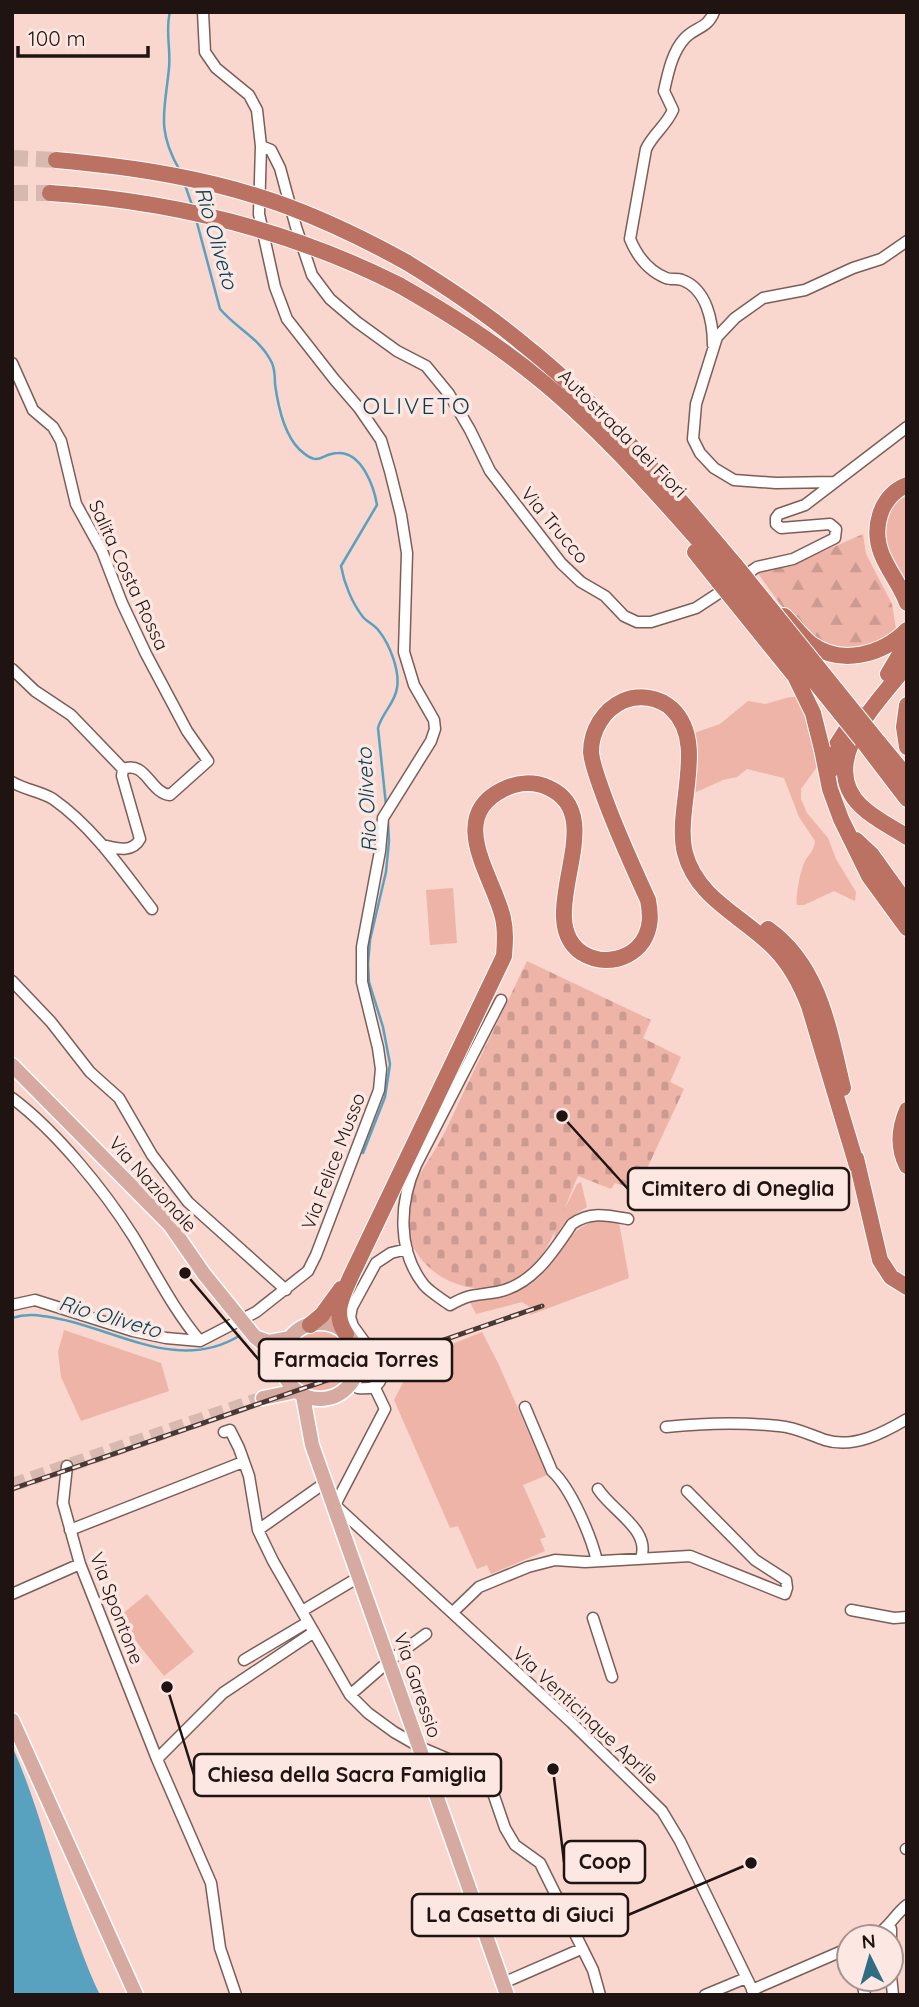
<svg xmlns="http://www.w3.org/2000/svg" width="919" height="2007" viewBox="0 0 919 2007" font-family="Quicksand,sans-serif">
<defs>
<pattern id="forest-firs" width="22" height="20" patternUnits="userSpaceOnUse" patternTransform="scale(1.75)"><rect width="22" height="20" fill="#eeb4a8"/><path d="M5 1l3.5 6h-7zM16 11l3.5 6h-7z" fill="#cc9a90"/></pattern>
<pattern id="cemetery-stones" width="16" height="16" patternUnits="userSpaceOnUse" patternTransform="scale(1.75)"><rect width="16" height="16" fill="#eeb4a8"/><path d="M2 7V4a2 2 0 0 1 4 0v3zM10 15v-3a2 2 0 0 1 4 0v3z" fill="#cc9a90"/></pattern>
</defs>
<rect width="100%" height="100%" fill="#f9d6ce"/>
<path fill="#eeb4a8" d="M907,494V588L892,560L882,530L892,505Z
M790,697H797L808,710L819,764L801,789V799L807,813L828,838L836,859L856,892L855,901L834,891L804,905H797C795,898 800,874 803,866C806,856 814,853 815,841L799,817L784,778L747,769L737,777L723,780L692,794L694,733L720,724L748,701L765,704Z
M453,888L457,943L430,945L426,890Z
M581,1182L587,1207L566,1220L554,1239L555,1228L577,1184Z
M602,1219L619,1222L629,1278L530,1315L531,1308L522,1302L476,1314L468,1298C486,1296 506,1297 522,1289C561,1271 559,1227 602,1219Z
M286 1362a33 33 0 1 1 66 0a33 33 0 1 1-66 0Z
M64,1330L161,1363L169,1391L81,1421L61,1377L58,1352Z
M482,1332L499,1365L547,1475L523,1485L546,1537L540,1539L545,1551L491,1574L487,1565L477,1569L458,1526L450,1528L394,1400L415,1359Z
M147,1594L194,1652L164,1676L117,1618Z"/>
<path fill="url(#forest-firs)" d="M863,534L866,554L892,604L896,629L881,642L852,650L814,640L780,604L757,572L795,564Z"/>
<path fill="url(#cemetery-stones)" d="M527,961L651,1020L643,1038L681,1057L670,1082L684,1089L637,1190L615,1183L611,1189L578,1176C564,1207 550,1258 521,1277C473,1309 400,1270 407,1209C410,1183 427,1165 439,1143C450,1123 459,1101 469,1081C488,1041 508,1001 527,961Z"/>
<path fill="#59a2bf" d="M12,1746C48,1826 62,1915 100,1995H12Z"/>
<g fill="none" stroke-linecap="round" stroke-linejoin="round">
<path stroke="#59a2bf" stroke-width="2.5" d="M170,12C165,30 171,49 169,68C165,110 156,129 179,169
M185,185L192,205
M196,219L220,309C237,329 260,338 272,363C275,370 275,377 275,384C278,406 284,434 299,449C320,469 320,453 338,453C362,452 374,487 377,505L341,566C344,583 352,603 363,617C367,622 375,625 379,631C390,645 400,671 397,688C395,703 382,713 378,728L386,805
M363,1153L385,1097L390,1064L383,1027L369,982L368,964L370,940L386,872L389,841L388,822
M12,1318C27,1313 39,1315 55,1318C116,1329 178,1373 239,1336"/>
<path stroke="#d8b9b2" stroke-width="14" stroke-dasharray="14 7" stroke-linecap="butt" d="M12,1485L263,1398"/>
<path stroke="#d8b9b2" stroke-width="16" stroke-dasharray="16 8" stroke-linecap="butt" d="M12,158L56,160
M12,193H50"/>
<g stroke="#7c5e58" stroke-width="13">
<path id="minor" d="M261,146L271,150L280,168L296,227L312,275L330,299L357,322L397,351L426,366L449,394L470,430L490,471L561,563L581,582L605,596L624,616L637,622H651L696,608L728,587
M713,345C713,322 707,289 682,280C677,278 671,280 666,278C649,271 637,256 630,239L646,149C653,134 666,126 673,110L664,91C668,73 672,52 685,38C697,26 707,29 714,12
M12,363L33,410L53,427L61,441L76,504L102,551L122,603L146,654L187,731L208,761L170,795C150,793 146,760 123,769L122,776L140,839C132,854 115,848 102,845
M834,482L776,483L734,480L714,468L700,453L693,439L696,404L717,337L735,318L763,298L805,290L853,268L881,259L907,241
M741,578L757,567L793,559L835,538L836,529L830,524L781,528L776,524V518L779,514L805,505L907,427
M12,669L35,691L71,715L123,769
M12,782C25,790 40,791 53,799C93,827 123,871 152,909
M12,981L51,1022L90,1072L119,1098L152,1155L188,1202L286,1290
M501,1000L416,1165C399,1203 397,1251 424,1285C431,1293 442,1299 450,1305C471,1293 475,1296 497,1292C533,1285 553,1252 572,1224C590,1211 607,1215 628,1219
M12,1098C56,1131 104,1190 133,1236C155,1272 173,1309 200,1341
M12,1305L35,1300L133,1331L166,1338L200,1341L256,1312L308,1271L316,1255L379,1090L381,1069L378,1048L362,982V947L380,851L383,818L431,741L435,729L434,720L414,685L404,652L407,553L401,515L390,471L381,440L359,408L334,379L287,319L275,287L259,214L261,146L257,110L249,95L216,68L205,52L203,12
M353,1381L358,1388C367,1389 378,1388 381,1379L366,1344L353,1326L350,1317L352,1307L376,1263L391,1253L407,1249
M374,1386L385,1409L335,1505L571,1722L662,1811L680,1841L755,1995
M525,1407L552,1471C571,1488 591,1536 597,1561
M666,1427C703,1423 742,1422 779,1426C795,1427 810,1435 825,1440C854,1449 883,1433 907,1419
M224,1432L230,1430L239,1448L249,1476L258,1530L273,1561L350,1695L368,1713L394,1732L420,1747L474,1770L485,1779L493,1793L505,1828L515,1845L540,1863L593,1970L600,1995
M67,1466L63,1503L80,1564L157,1759L211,1883L220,1948L236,1995
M598,1489C612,1511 651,1530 641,1558
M70,1530L243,1462
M258,1530L326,1482
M12,1594L80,1564
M851,1610L894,1618L907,1617
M302,1611L359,1577
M453,1612L479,1587L528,1567L555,1560L585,1562L690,1556L785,1594L787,1588L786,1580L755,1560L687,1491
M593,1618L612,1677
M244,1660L308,1622
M350,1695L389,1661L426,1634
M157,1759L223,1693L314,1632
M906,1849H907
M887,1927L891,1929V1955
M873,1937C888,1930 894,1915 907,1905
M891,1976L893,1995
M861,1979L865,1995
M503,1983L581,1949
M752,1990L849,1948
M705,1995L746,1978"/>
</g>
<g stroke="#fff" stroke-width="17">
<path id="major" d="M12,1065L170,1225L204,1274L255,1337
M282 1361a38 38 0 1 1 76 0a38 38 0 1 1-76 0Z
M282,1363L277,1355L255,1337L269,1342L290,1338
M303,1396L312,1445L507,1995
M263,1398L296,1391
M12,1720L136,1995"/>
</g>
<g stroke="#fff" stroke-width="18">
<path id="highway" d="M406,262C447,287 486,313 523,344C604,408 670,488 736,566
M399,285C450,314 499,345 544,383C612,440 670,508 728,574
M907,485C880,496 871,528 882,555C889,572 901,586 907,603
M695,552L719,582
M784,616C793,625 801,636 811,644C841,666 882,655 907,630
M907,665C880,700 815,762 861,806C874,819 892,827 907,837
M888,674L903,649L907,638
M907,705L904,727L907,747
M870,732L907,777
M862,740L907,799
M822,749L830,789L841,819L869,876L907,928
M830,771L836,746L857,713
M856,840L871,854L907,904
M768,929C820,966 829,1030 843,1088
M907,1110C899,1129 897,1147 907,1166
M856,1158L880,1260L891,1277L907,1287
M310,1325L322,1315L341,1289
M346,1334C332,1313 342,1297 351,1276L504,956C505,943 506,931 503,918C494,878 446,818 502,790C517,782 534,781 549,788C613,817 530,918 582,953C590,958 596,960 606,960C621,960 635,953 643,941C651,928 651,915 648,900C631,863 614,826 601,788C597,776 592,764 591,752C591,731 603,710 623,701C639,694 659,697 672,709C708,743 674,809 685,853C697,899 743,916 774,948C790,964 801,985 809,1006L857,1166"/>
</g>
<use href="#minor" stroke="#fff" stroke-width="10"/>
<use href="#major" stroke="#d7aaa1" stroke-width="14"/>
<use href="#highway" stroke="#bc7262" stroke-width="16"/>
<g stroke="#493935" stroke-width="5">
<path id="rail" d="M12,1489L542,1306"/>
</g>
<use href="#rail" stroke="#fce7e2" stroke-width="2.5" stroke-dasharray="8" stroke-linecap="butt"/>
<g stroke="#fff" stroke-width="18" stroke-linecap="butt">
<path id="highway-bridge" d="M56,160C135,167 214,179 289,207C329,222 368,241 406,262
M50,193C173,201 288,229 399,285
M736,566L870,732
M728,574L862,740
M719,582L795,676L813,713L822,749"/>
</g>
<use href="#highway-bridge" stroke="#bc7262" stroke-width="16"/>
</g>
<g text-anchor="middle" stroke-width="7" stroke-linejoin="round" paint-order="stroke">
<g font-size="19" fill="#1f1411" stroke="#fce7e2">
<text transform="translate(623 433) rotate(45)" y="7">Autostrada dei Fiori</text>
<text transform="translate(555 525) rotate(50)" y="7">Via Trucco</text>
<text transform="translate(129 575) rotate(65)" y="7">Salita Costa Rossa</text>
<text transform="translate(333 1161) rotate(-69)" y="7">Via Felice Musso</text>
<text transform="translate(153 1184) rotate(48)" y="7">Via Nazionale</text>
<text transform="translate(117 1608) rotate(69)" y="7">Via Spontone</text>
<text transform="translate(418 1685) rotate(71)" y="7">Via Garessio</text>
<text transform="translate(586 1715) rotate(43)" y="7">Via Venticinque Aprile</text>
</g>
<g font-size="21" font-style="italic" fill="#004257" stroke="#fce7e2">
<text transform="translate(216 238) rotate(74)" y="7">Rio Oliveto</text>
<text transform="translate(367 800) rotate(-93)" y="7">Rio Oliveto</text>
<text transform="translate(110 1317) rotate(16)" y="7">Rio Oliveto</text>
</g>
<g font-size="23" letter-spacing="2" fill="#073c4e" stroke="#fce7e2">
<text x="417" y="414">OLIVETO</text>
</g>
</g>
<path fill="none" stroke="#1f1411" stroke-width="2.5" d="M562 1116L628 1189M185 1273L259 1360M167 1687L194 1775M553 1769L564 1862M751 1863L628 1915"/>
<g fill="#1f1411" stroke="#fce7e2" stroke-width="2.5">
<circle cx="562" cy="1116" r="7"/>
<circle cx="185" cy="1273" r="7"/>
<circle cx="167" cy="1687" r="7"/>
<circle cx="553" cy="1769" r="7"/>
<circle cx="751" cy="1863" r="7"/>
</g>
<g fill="#fce7e2" stroke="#1f1411" stroke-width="2.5">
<rect x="628" y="1168" width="221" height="42" rx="7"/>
<rect x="259" y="1339" width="193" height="42" rx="7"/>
<rect x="194" y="1754" width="307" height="42" rx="7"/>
<rect x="564" y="1841" width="81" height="42" rx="7"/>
<rect x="412" y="1894" width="216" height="42" rx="7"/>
</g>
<g font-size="21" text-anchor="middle" font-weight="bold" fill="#1f1411">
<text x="738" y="1196">Cimitero di Oneglia</text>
<text x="356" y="1367">Farmacia Torres</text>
<text x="347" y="1782">Chiesa della Sacra Famiglia</text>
<text x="605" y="1869">Coop</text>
<text x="520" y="1922">La Casetta di Giuci</text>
</g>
<rect width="919" height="2007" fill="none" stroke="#1f1411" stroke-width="28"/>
<g transform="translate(870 1958) rotate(355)"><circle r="33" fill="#fce7e2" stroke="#a4938e" stroke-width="2"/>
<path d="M0-5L12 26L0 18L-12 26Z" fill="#306c83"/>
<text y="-10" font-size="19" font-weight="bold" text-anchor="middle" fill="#1f1411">N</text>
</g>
<path d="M18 46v10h130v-10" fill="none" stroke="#1f1411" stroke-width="3.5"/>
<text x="28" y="46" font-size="21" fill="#1f1411" stroke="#fce7e2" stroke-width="5" paint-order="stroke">100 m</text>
</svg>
